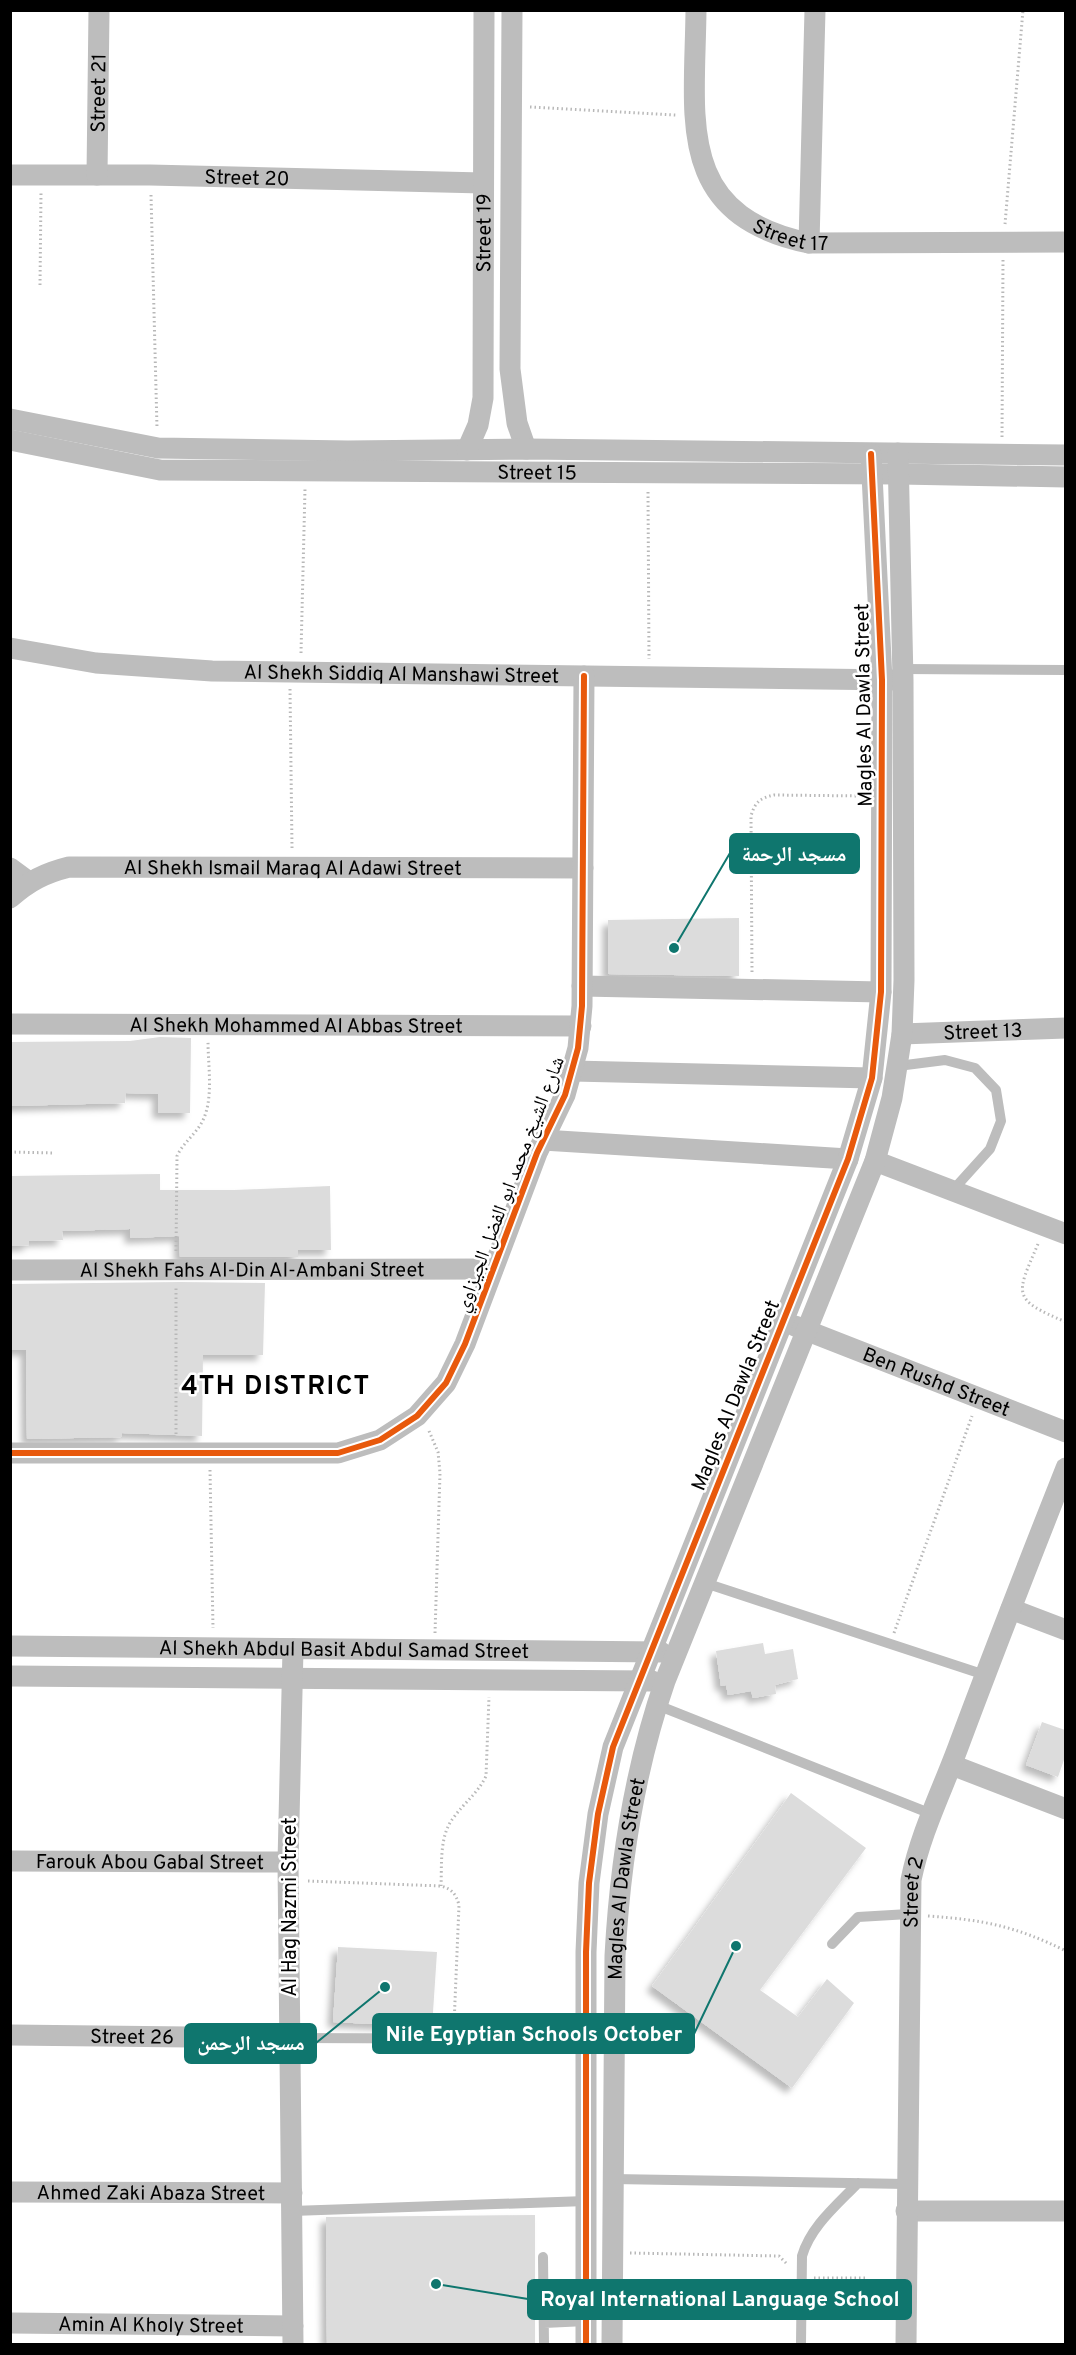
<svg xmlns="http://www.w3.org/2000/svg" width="1076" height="2355" viewBox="0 0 1076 2355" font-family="Overpass,'Noto Naskh Arabic',sans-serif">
<defs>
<filter id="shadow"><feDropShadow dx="-5.5" dy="5.5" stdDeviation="3" flood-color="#0004"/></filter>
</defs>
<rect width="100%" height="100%" fill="#fff"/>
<path fill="#dcdcdc" filter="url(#shadow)" d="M739,918V976L608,974V920Z
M160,1037L191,1038L190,1113H158V1094L126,1093L125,1103L10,1106V1042L130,1041Z
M160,1174V1190H234L330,1186L331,1250H298V1257H180L179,1236L130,1238V1229L62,1231L63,1240L29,1241V1245L10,1246V1176Z
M180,1282L265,1283L263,1355H203L202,1436L122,1433V1437L27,1439L26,1350H10V1284Z
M763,1643L765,1654L793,1649L798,1679L775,1685L776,1694L753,1698L751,1691L728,1695L726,1685L721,1686L716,1651Z
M1042,1722L1065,1730V1757L1058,1777L1026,1765Z
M791,1793L866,1848L760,1990L798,2017L827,1979L854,2003L792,2088L652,1986Z
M338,1947L437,1952L432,2027L333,2022Z
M535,2215V2344H327L326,2217Z"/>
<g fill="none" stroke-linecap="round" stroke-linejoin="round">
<path stroke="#b8b8b8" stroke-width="3" stroke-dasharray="1.5 3" stroke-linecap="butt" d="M530,107L676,115
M151,195L157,428
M1005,224L1023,10
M40,285L41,192
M1002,437L1003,260
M648,492L649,659
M301,653L305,489
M290,689L292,848
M752,972L751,816C755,802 760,798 774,795L865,796
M10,1152L55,1153
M1038,1244C1016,1295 1011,1299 1066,1322
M176,1251L177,1156C183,1143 195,1135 202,1122C214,1100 208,1066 208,1042
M429,1431L438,1452L440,1473L435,1633
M176,1434V1287
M210,1470L213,1628
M894,1633L972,1416
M308,1881L441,1886C452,1889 456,1894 459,1905L454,2025
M441,1886C442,1864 439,1835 454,1817C465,1802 478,1793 486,1776L489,1697
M928,1916C984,1920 1015,1926 1066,1951
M630,2253L779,2256L787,2264
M814,2278H866"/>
<path stroke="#bdbdbd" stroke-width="10" d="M903,669L1066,670
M898,1066L945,1060L975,1068L996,1090L1001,1121L990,1149L953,1190
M705,1583L985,1675
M657,1705L929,1813
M832,1944L858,1917L909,1914
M290,2038L586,2039
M613,2179L907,2184
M292,2211L586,2201
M543,2257L544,2344
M544,2323L586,2321
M801,2344L802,2256C811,2226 837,2205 858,2183"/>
<g stroke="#bdbdbd" stroke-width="21">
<path d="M512,10L510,369L517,423L526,449"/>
<path id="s1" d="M696,10C695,119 674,215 809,243L1066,242"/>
<path id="s2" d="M10,175H150L483,183"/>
<path id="s3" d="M97,175L99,10"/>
<path d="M809,243L815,10"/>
<path d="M10,419L158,448L348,451L526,449L1066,455"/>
<path id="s4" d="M10,440L160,470L899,474L1066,477"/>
<path id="s5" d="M467,450L478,425L483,398L484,10"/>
<path id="s6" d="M10,648L96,663L212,671L896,680"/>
<path d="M10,868L29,882"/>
<path id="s7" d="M10,898C29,881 45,873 69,867L583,868"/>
<path d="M582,986L881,992"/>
<path id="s8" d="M10,1024L581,1026"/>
<path id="s9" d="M902,1034L1066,1028"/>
<path d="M573,1071L872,1078"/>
<path d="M543,1140L848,1159"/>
<path d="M875,1161L1066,1234"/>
<path id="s10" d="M10,1270L493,1269"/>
<path id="s11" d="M795,1326L1066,1432"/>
<path d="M10,1453H338L380,1440L417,1416L446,1383L465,1344L537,1153L565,1095L578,1048L582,1006L584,676"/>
<path d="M1011,1609L1066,1630"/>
<path id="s12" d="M10,1646L661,1652"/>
<path d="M10,1676L652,1681"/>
<path d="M952,1765L1066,1809"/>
<path id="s13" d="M10,1861L288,1862"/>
<path id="s14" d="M10,2035L290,2038"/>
<path id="s15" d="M10,2192L292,2193"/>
<path d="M906,2211H1066"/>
<path id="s16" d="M10,2323L293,2326"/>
<path d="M293,2344L288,1862L293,1649"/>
<path d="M586,2344V1952L589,1883L598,1814L613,1747L848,1159L872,1078L881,992L882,680L871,454"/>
<path id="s17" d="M612,2344L615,1956C620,1862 634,1771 665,1681L875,1161L892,1098L902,1034L904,980L903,680L898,453"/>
<path id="s18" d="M906,2344L911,1880C921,1831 943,1789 960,1742C994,1651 1030,1559 1066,1468"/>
</g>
<g stroke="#fff" stroke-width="10">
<path id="cycleway" d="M10,1453H338L380,1440L417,1416L446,1383L465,1344L537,1153L565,1095L578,1048L582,1006L584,676
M586,2344V1952L589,1883L598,1814L613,1747L848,1159L872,1078L881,992L882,680L871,454"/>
</g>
<use href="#cycleway" stroke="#e8590c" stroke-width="6"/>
</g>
<g text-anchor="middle" stroke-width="5" stroke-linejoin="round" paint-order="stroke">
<g font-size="20" fill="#000" stroke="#fff">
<text dy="7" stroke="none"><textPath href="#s3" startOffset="82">Street 21</textPath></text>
<text dy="7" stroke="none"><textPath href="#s2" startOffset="237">Street 20</textPath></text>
<text dy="7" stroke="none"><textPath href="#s5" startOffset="220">Street 19</textPath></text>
<text dy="7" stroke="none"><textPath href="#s1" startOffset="274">Street 17</textPath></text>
<text dy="7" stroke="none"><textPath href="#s4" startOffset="530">Street 15</textPath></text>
<text dy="7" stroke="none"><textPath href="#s6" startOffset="393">Al Shekh Siddiq Al Manshawi Street</textPath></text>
<text transform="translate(863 705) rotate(-91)" y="7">Magles Al Dawla Street</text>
<text dy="7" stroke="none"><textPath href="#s7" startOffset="291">Al Shekh Ismail Maraq Al Adawi Street</textPath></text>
<text dy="7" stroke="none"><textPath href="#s8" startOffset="286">Al Shekh Mohammed Al Abbas Street</textPath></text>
<text dy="7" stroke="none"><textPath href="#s9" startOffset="81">Street 13</textPath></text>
<text transform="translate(509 1184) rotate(-69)" y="7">شارع الشيخ محمد ابو الفضل الجيزاوي</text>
<text dy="7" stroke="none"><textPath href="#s10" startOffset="242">Al Shekh Fahs Al-Din Al-Ambani Street</textPath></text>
<text dy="7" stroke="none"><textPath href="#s11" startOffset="152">Ben Rushd Street</textPath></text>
<text transform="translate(735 1395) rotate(-68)" y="7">Magles Al Dawla Street</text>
<text dy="7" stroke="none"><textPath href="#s12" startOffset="334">Al Shekh Abdul Basit Abdul Samad Street</textPath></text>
<text dy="7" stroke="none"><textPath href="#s13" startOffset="140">Farouk Abou Gabal Street</textPath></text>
<text dy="7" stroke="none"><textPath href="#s17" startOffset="466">Magles Al Dawla Street</textPath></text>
<text dy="7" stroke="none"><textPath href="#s18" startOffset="452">Street 2</textPath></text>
<text transform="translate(289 1907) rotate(-90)" y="7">Al Hag Nazmi Street</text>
<text dy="7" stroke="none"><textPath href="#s14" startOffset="122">Street 26</textPath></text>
<text dy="7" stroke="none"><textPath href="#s15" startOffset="141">Ahmed Zaki Abaza Street</textPath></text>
<text dy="7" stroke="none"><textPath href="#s16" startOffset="141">Amin Al Kholy Street</textPath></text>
</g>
<g font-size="26" font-weight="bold" letter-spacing="1.5" fill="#000" stroke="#fff">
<text x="276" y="1394">4TH DISTRICT</text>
</g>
</g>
<path fill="none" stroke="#0f766e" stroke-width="2" d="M674 948L730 853M736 1946L694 2034M385 1987L316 2043M436 2284L528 2299"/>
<g fill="#0f766e" stroke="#fff" stroke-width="2">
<circle cx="674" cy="948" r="6"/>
<circle cx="736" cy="1946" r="6"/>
<circle cx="385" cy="1987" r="6"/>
<circle cx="436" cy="2284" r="6"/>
</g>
<g fill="#0f766e" stroke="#0f766e" stroke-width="2">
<rect x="730" y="834" width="129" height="39" rx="6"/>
<rect x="373" y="2014" width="321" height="39" rx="6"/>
<rect x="185" y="2024" width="131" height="39" rx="6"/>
<rect x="528" y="2280" width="383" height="39" rx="6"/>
</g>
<g font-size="21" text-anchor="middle" font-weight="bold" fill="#fff">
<text x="794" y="861">مسجد الرحمة</text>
<text x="534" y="2041">Nile Egyptian Schools October</text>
<text x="251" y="2050">مسجد الرحمن</text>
<text x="720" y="2306">Royal International Language School</text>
</g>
<rect width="1076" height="2355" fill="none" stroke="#000000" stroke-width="24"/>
</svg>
